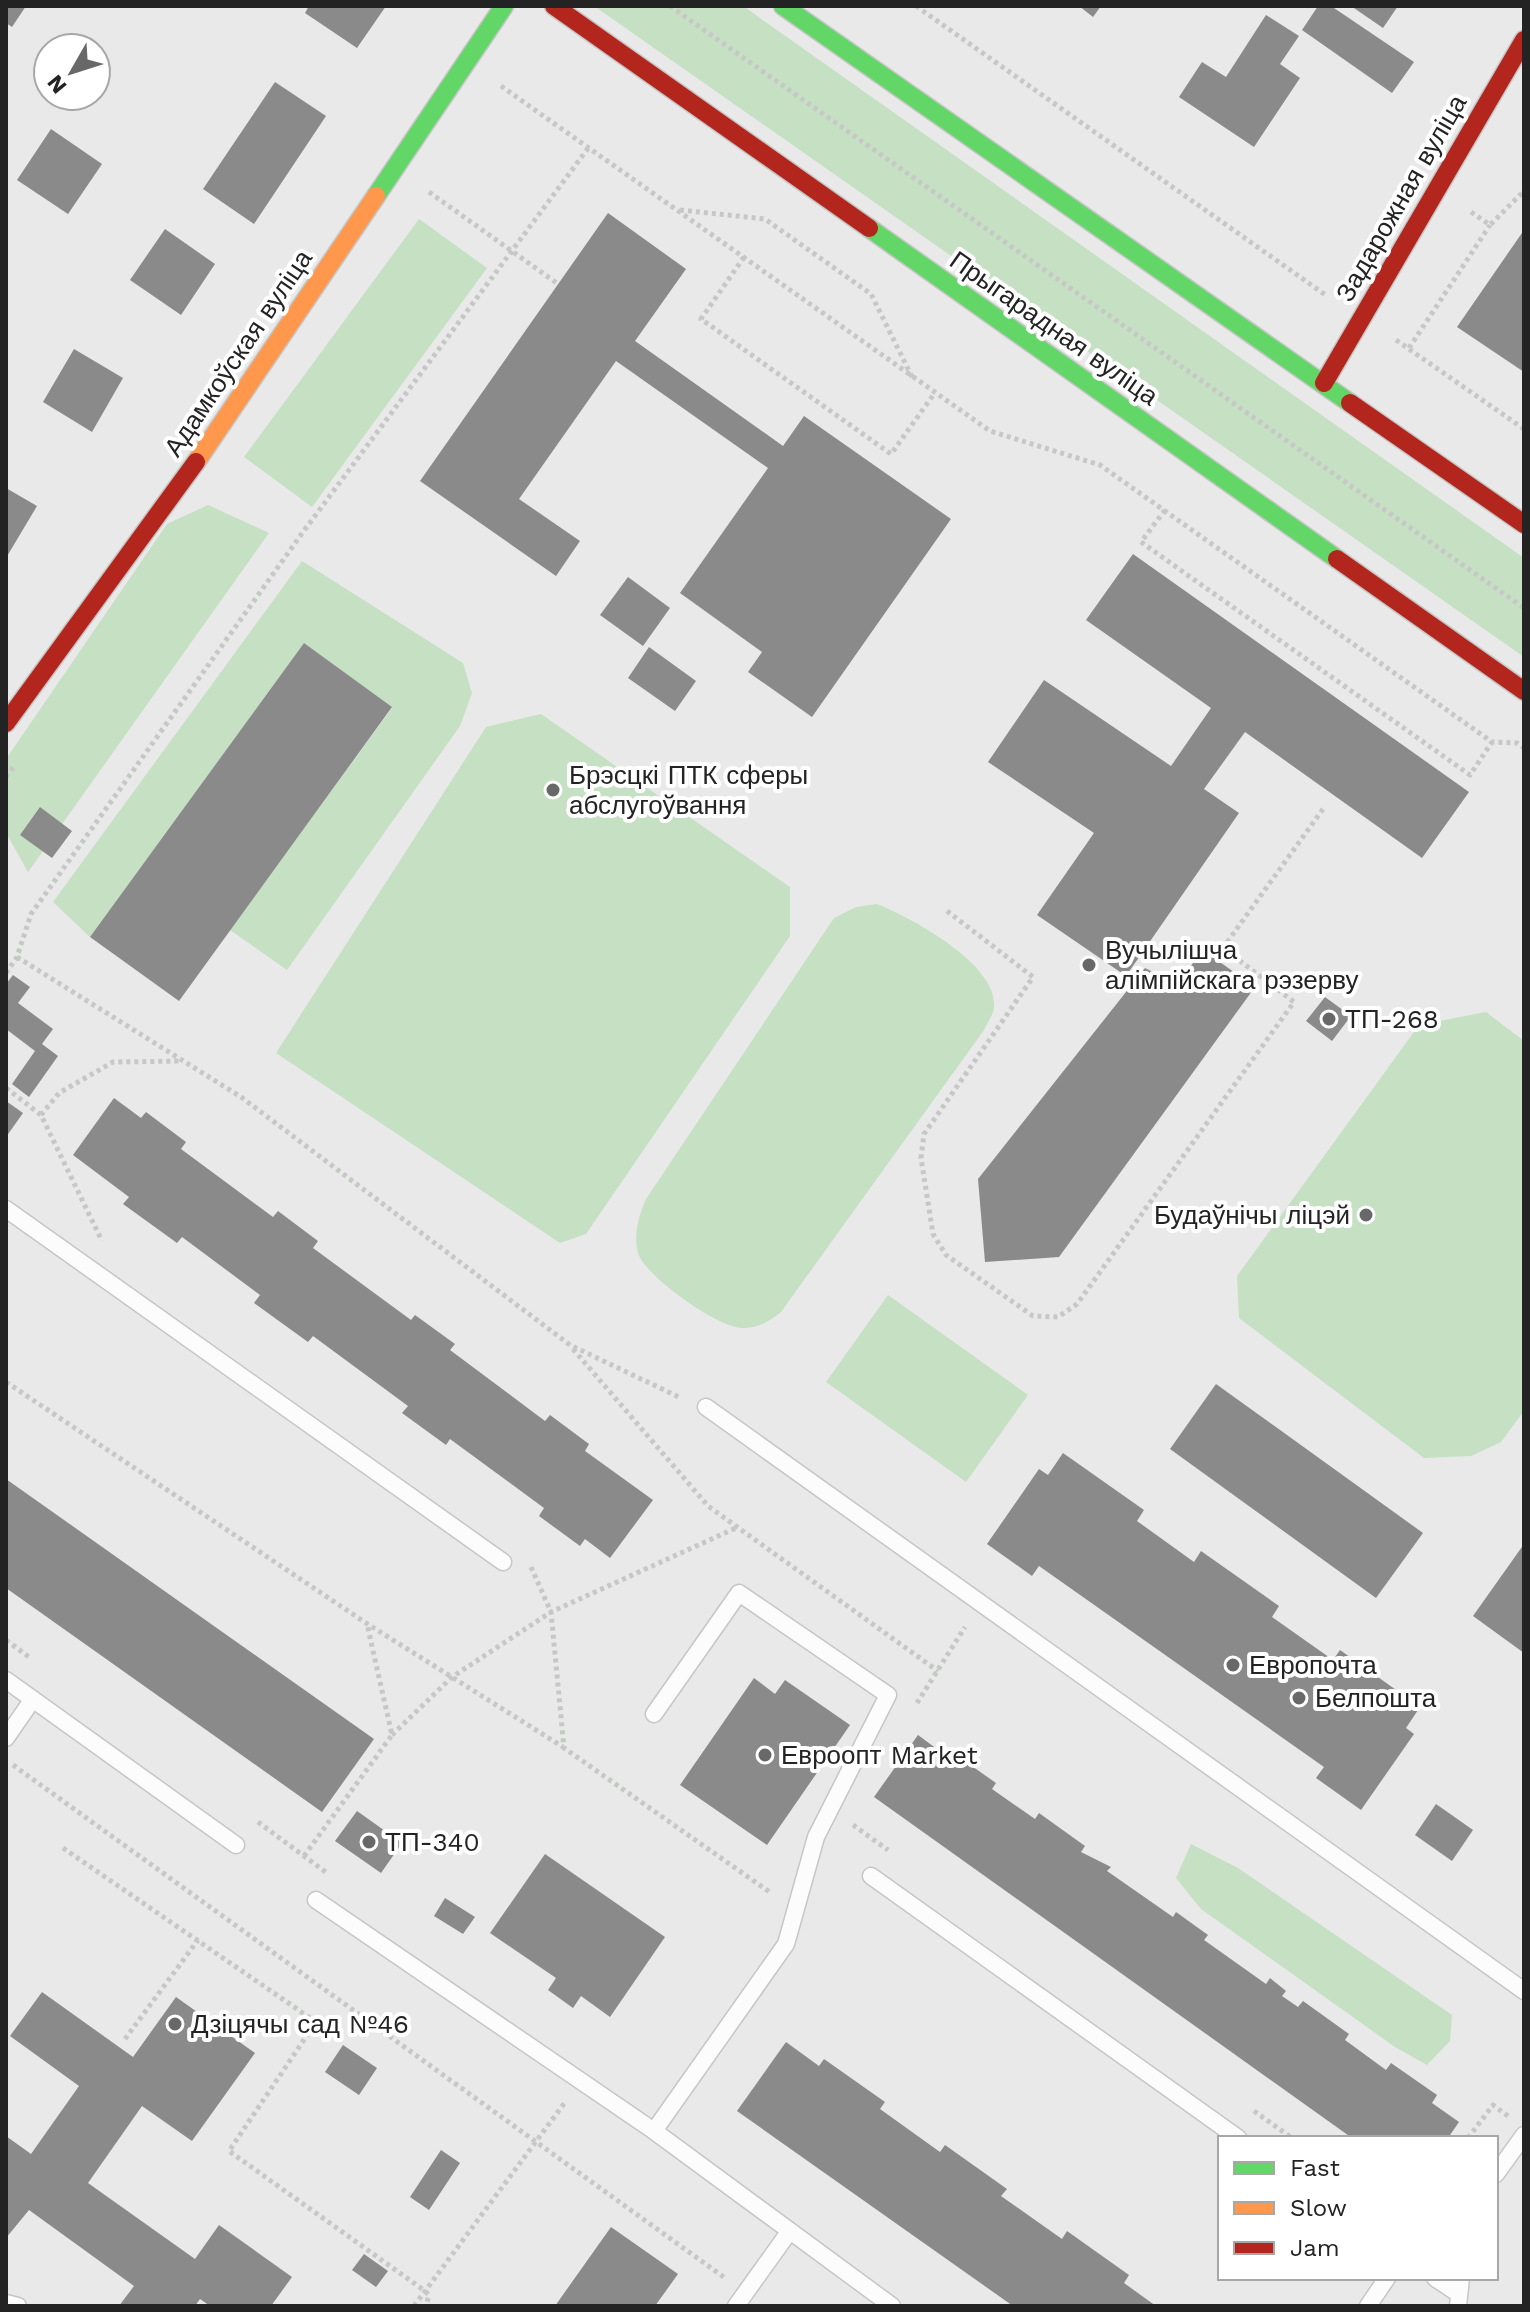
<svg xmlns="http://www.w3.org/2000/svg" width="1530" height="2312" viewBox="0 0 1530 2312" font-family="'Work Sans',sans-serif">
<rect width="100%" height="100%" fill="#e8e9e8"/>
<path fill="#c6e0c4" d="M594,6H743L1524,558V657Z
M419,219L487,268L312,507L244,457Z
M208,505L269,533L28,872L6,833V759L167,524Z
M302,561L463,663L472,693L460,726L287,970L230,930L392,708L304,643L90,937L53,902Z
M541,714L790,887V936L586,1234L560,1243L276,1053L486,727Z
M877,904C910,917 998,964 994,1007C994,1014 987,1023 984,1030L781,1312C768,1322 759,1328 742,1328C718,1328 645,1276 638,1253C633,1234 639,1216 646,1199L834,918L856,907Z
M1486,1012L1524,1041V1411L1501,1442L1471,1456L1424,1458L1239,1318L1237,1276L1419,1025Z
M888,1295L1028,1395L966,1482L826,1382Z
M1191,1844L1238,1868L1452,2015L1450,2041L1427,2065L1395,2047L1201,1909L1176,1878Z"/>
<path fill="#898a89" d="M6,6H26L12,27L6,23Z
M309,6H386L357,48L305,13Z
M1079,6H1101L1093,17Z
M1318,6H1331L1414,62L1392,93L1302,30Z
M1351,6H1398L1383,28Z
M1266,15L1299,36L1280,64L1300,78L1254,147L1179,97L1202,62L1226,77Z
M275,82L326,116L254,224L203,189Z
M51,129L102,164L68,214L17,180Z
M608,213L686,269L635,341L783,446L804,416L951,519L812,717L748,672L762,652L680,593L768,468L616,361L519,499L580,541L556,576L420,481Z
M165,229L215,264L181,315L130,280Z
M1524,230V372L1457,327Z
M74,349L123,378L92,432L43,402Z
M6,488L37,506L6,558Z
M1133,554L1469,792L1422,858L1245,732L1204,789L1239,813L1126,976L1037,915L1094,833L988,762L1044,680L1171,766L1211,708L1086,620Z
M628,577L670,608L643,646L600,615Z
M304,643L392,707L179,1001L90,937Z
M649,647L696,681L675,711L628,678Z
M40,807L72,831L52,858L20,835Z
M1203,950L1255,987L1059,1257L985,1262L978,1179L1145,968L1177,984Z
M13,975L30,987L18,1003L53,1029L42,1044L58,1056L29,1097L12,1084L35,1051L6,1029V984Z
M1325,997L1351,1016L1332,1041L1306,1021Z
M114,1098L141,1118L146,1112L186,1142L181,1149L273,1217L278,1211L318,1241L313,1248L411,1320L415,1315L455,1344L450,1350L545,1421L550,1415L589,1444L585,1451L653,1500L610,1558L585,1539L580,1546L539,1516L544,1508L450,1439L446,1445L402,1413L408,1406L313,1336L308,1342L254,1303L260,1295L182,1237L177,1243L123,1204L129,1197L73,1155Z
M6,1101L23,1113L6,1137Z
M1216,1384L1423,1533L1376,1598L1170,1449Z
M1063,1453L1144,1510L1137,1521L1194,1562L1201,1551L1279,1606L1272,1617L1333,1660L1340,1650L1420,1707L1406,1728L1414,1734L1361,1810L1316,1778L1324,1767L1039,1566L1032,1576L987,1544L1039,1469L1048,1475Z
M6,1479L374,1739L322,1812L6,1588Z
M1524,1544V1653L1473,1616Z
M754,1678L775,1694L785,1680L850,1725L767,1845L680,1785Z
M918,1735L945,1755L949,1750L996,1783L992,1789L1035,1819L1039,1813L1085,1846L1081,1852L1111,1867L1107,1871L1173,1917L1176,1912L1208,1935L1204,1940L1266,1984L1270,1978L1286,1991L1282,1996L1298,2007L1303,2001L1349,2034L1345,2040L1386,2070L1391,2063L1437,2095L1432,2103L1459,2122L1448,2138H1352L874,1797Z
M1436,1804L1473,1830L1452,1861L1415,1835Z
M357,1811L402,1843L381,1873L335,1841Z
M545,1854L665,1937L610,2017L581,1996L573,2008L548,1990L556,1978L490,1933Z
M445,1898L475,1917L463,1934L434,1916Z
M42,1992L133,2057L176,1997L255,2053L192,2141L142,2106L88,2183L195,2259L219,2225L292,2277L271,2306H210L200,2299L195,2306H119L134,2286L29,2210L6,2238V2136L31,2154L79,2086L10,2036Z
M786,2042L819,2066L824,2059L885,2102L880,2109L940,2152L945,2145L1007,2189L1001,2196L1062,2239L1067,2231L1129,2275L1124,2283L1156,2306H1013L737,2111Z
M343,2045L377,2068L359,2095L325,2072Z
M441,2150L460,2163L429,2210L410,2197Z
M611,2227L678,2274L655,2306H555Z
M364,2254L388,2271L376,2287L352,2270Z"/>
<g fill="none" stroke-linecap="round" stroke-linejoin="round">
<g stroke="#c5c6c5" stroke-width="19">
<path id="lane" d="M6,1209L503,1562
M706,1407L1524,1991
M6,1680L236,1845
M6,1738L33,1699
M871,1876L1238,2138
M316,1900L654,2131L892,2306
M654,2131L786,1944L816,1837L888,1695L739,1593L654,1714
M1496,2174L1524,2135
M1435,2278L1459,2294
M6,2303L18,2306
M736,2306L789,2232
M1368,2306L1387,2278
M1458,2306L1461,2278"/>
</g>
<g stroke="#c5c6c5" stroke-width="21">
<path id="fast" d="M783,6L1350,403
M376,196L504,6
M869,228L1337,559"/>
</g>
<g stroke="#c5c6c5" stroke-width="21">
<path id="slow" d="M196,462L376,196"/>
</g>
<g stroke="#c5c6c5" stroke-width="21">
<path id="jam" d="M554,6L869,228
M1324,383L1524,40
M1350,403L1524,524
M1337,559L1524,691
M6,723L196,462"/>
</g>
<path stroke="#c6c8c6" stroke-width="5" stroke-dasharray="4 4" stroke-linecap="butt" d="M670,6L1524,608
M916,6L1327,296
M501,86L990,431L1100,465L1492,742L1517,743L1524,748
M429,192L558,284
M680,210L765,219L871,294L913,379
M1471,212L1490,225L1524,191
M744,257L701,319L891,454L934,394
M1396,340L1524,429
M1409,348L1490,225
M1165,510L1141,542L1470,775L1492,742
M6,777L15,765
M947,911L1033,977L924,1134L921,1158L933,1234L946,1255L1033,1316L1058,1317L1077,1304L1294,1002L1223,948L1323,809
M17,957L241,1097L570,1345L681,1398
M6,973L17,957L31,914L303,532L589,147
M6,1088L41,1115L102,1241
M41,1115L59,1093L113,1062L181,1061
M573,1349L708,1506L938,1671
M6,1382L366,1623L563,1747
M531,1567L551,1612L564,1748L771,1893
M6,1640L29,1657
M917,1703L965,1627
M392,1735L452,1677L551,1612L738,1527
M13,1765L725,2278
M258,1822L327,1873
M853,1825L888,1850
M63,1848L316,2022L229,2151L425,2291L429,2295L426,2306
M304,1856L392,1735L367,1624
M125,2039L198,1940
M1254,2111L1292,2138
M1468,2138L1493,2105L1508,2116
M414,2306L566,2101"/>
<use href="#lane" stroke="#fcfcfc" stroke-width="16"/>
<use href="#fast" stroke="#63d668" stroke-width="18"/>
<use href="#slow" stroke="#ff974d" stroke-width="18"/>
<use href="#jam" stroke="#b3261e" stroke-width="18"/>
</g>
<g fill="#676867" stroke="#fff" stroke-width="3">
<circle cx="553" cy="790" r="8"/>
<circle cx="1089" cy="965" r="8"/>
<circle cx="1329" cy="1019" r="8"/>
<circle cx="1366" cy="1215" r="8"/>
<circle cx="1233" cy="1665" r="8"/>
<circle cx="1299" cy="1698" r="8"/>
<circle cx="765" cy="1755" r="8"/>
<circle cx="369" cy="1842" r="8"/>
<circle cx="175" cy="2024" r="8"/>
</g>
<g text-anchor="middle" stroke-width="8" stroke-linejoin="round" paint-order="stroke">
<g font-size="26" fill="#222322" stroke="#fff">
<text transform="translate(1401 198) rotate(-60)" y="9">Задарожная вуліца</text>
<text transform="translate(1054 328) rotate(35)" y="9">Прыгарадная вуліца</text>
<text transform="translate(238 353) rotate(-56)" y="9">Адамкоўская вуліца</text>
</g>
<g font-size="26" fill="#222322" stroke="#fff" text-anchor="start">
<text x="569" y="784">Брэсцкі ПТК сферы<tspan x="569" dy="30">абслугоўвання</tspan></text>
<text x="1105" y="959">Вучылішча<tspan x="1105" dy="30">алімпійскага рэзерву</tspan></text>
<text x="1345" y="1028">ТП-268</text>
<text x="1350" y="1224" text-anchor="end">Будаўнічы ліцэй</text>
<text x="1249" y="1674">Европочта</text>
<text x="1315" y="1707">Белпошта</text>
<text x="781" y="1764">Евроопт Market</text>
<text x="385" y="1851">ТП-340</text>
<text x="191" y="2033">Дзіцячы сад №46</text>
</g>
</g>
<rect width="1530" height="2312" fill="none" stroke="#222322" stroke-width="16"/>
<rect x="1218" y="2136" width="280" height="144" fill="#ffffff" stroke="#a7a7a7" stroke-width="2"/>
<rect x="1234" y="2162" width="40" height="12" fill="#63d668" stroke="#a7a7a7" stroke-width="2"/>
<text x="1290" y="2176" font-size="24" fill="#222322">Fast</text>
<rect x="1234" y="2202" width="40" height="12" fill="#ff974d" stroke="#a7a7a7" stroke-width="2"/>
<text x="1290" y="2216" font-size="24" fill="#222322">Slow</text>
<rect x="1234" y="2242" width="40" height="12" fill="#b3261e" stroke="#a7a7a7" stroke-width="2"/>
<text x="1290" y="2256" font-size="24" fill="#222322">Jam</text>
<g transform="translate(72 72) rotate(231)"><circle r="38" fill="#ffffff" stroke="#a7a7a7" stroke-width="2"/>
<path d="M0-6L14 30L0 20L-14 30Z" fill="#676867"/>
<text y="-12" font-size="22" font-weight="bold" text-anchor="middle" fill="#222322">N</text>
</g>
</svg>
